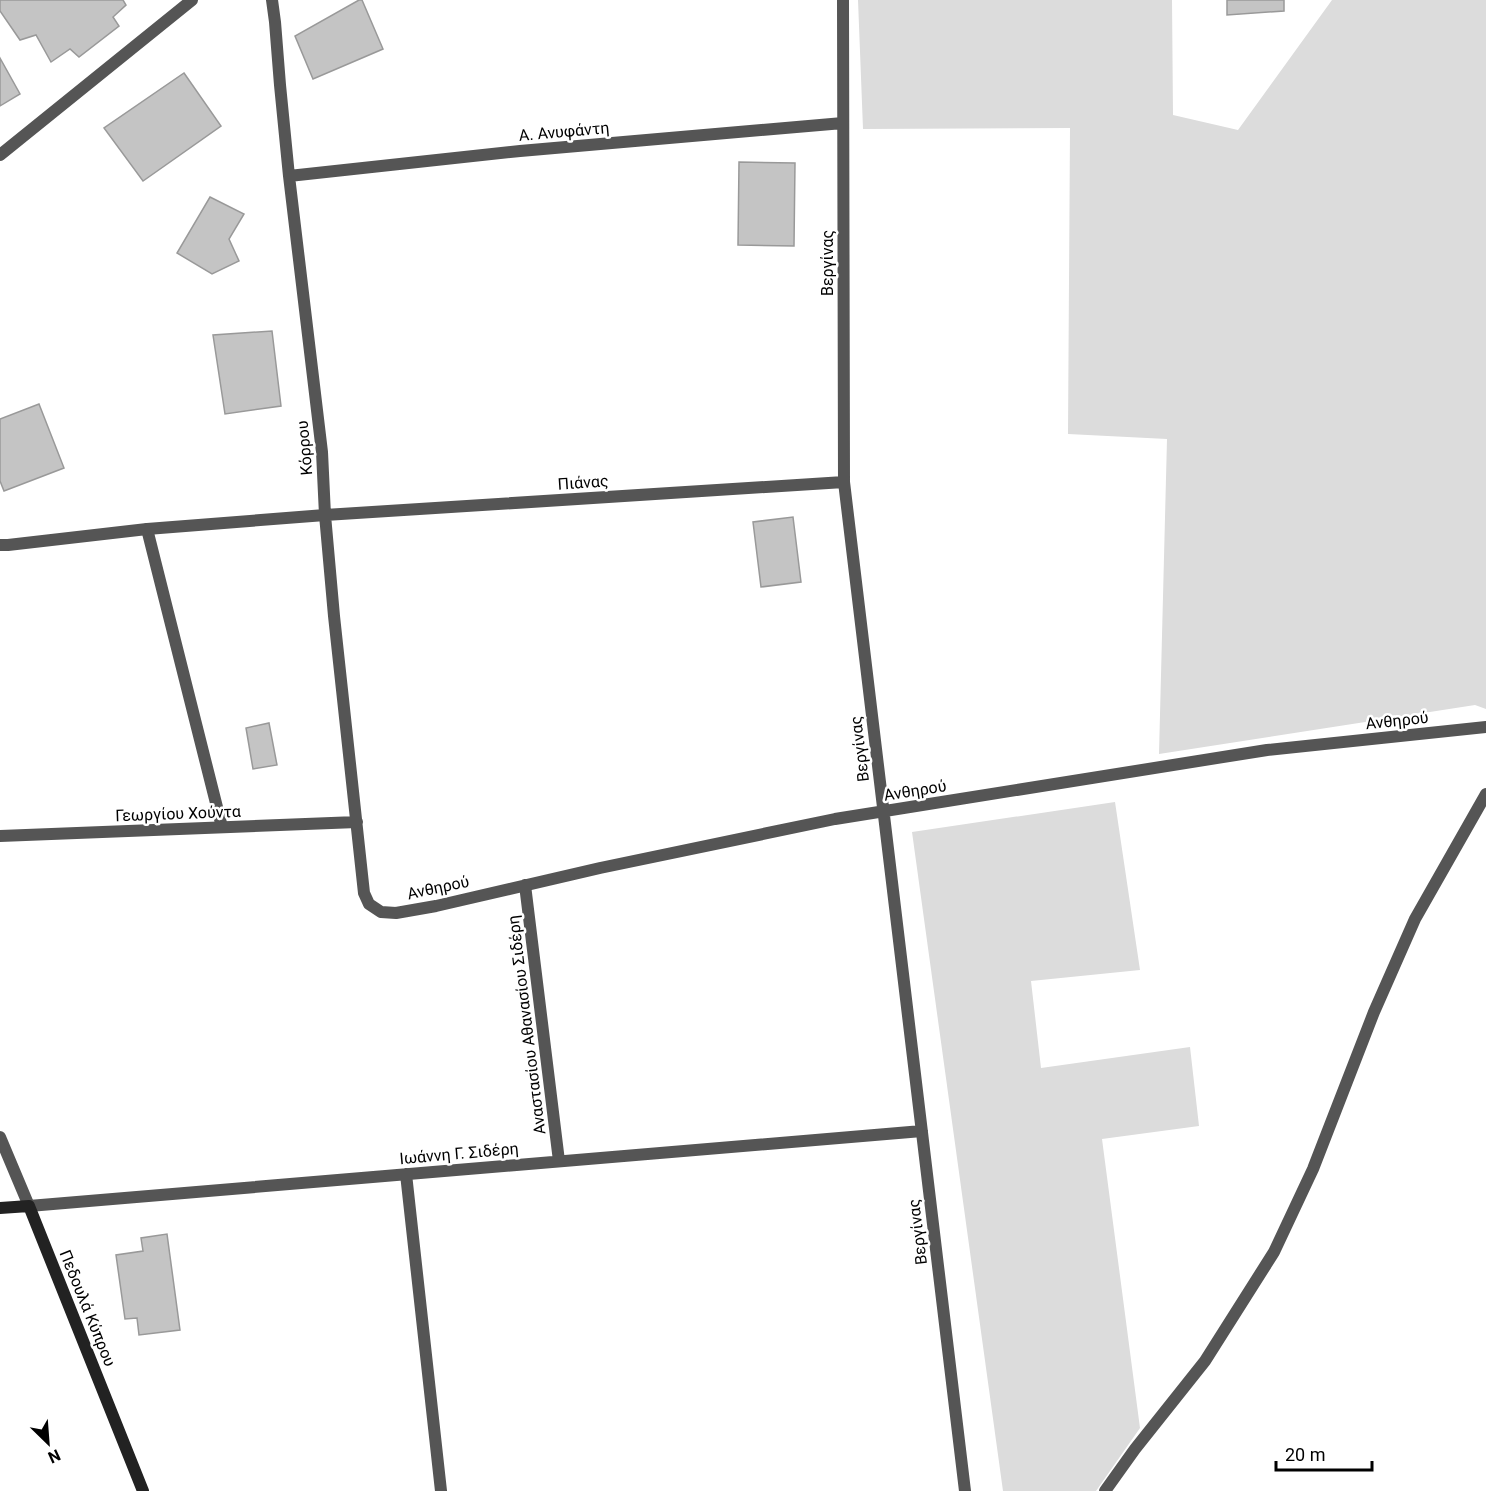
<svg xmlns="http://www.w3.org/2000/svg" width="1486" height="1491" viewBox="0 0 1486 1491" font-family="Roboto,sans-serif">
<rect width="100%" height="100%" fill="#fff"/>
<path fill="#dcdcdc" d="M858,0H1172L1173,115L1238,130L1332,0H1486V709L1475,705L1159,754L1167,439L1068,434L1070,128L863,129Z
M1115,802L1140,970L1031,981L1041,1068L1190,1047L1199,1126L1102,1139L1140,1428L1096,1491H1003L912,832Z"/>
<path fill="#c4c4c4" stroke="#999" stroke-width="1.5" d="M0,0H123L126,5L113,17L119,26L79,57L70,49L51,62L36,35L20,40L0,11Z
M359,0H362L383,49L313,79L295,36Z
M1227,0H1284V11L1227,15Z
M0,58L20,94L0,106Z
M184,73L221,126L143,181L104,128Z
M739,162L795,163L794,246L738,245Z
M210,197L244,214L229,239L239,261L212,274L177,253Z
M272,331L281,406L225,414L213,335Z
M39,404L64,468L4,491L0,481V419Z
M793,517L801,582L761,587L753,522Z
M269,723L277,765L253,769L246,728Z
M167,1234L180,1330L139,1335L137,1318L125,1319L116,1255L143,1251L141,1238Z"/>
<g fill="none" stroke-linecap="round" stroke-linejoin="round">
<path stroke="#555" stroke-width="12" d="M147,529L222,827"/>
<path stroke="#555" stroke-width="12" d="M272,0L275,22L280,85L289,176L322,452L325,515L334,616L364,893L369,904L381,912L396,913L436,906L600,868L835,819L1267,750L1486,727
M843,0L844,482L965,1491
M0,155L192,0
M289,176L520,151L843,123
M0,545H8L147,529L325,515L844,482
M0,836L357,822
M525,885L559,1161
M0,1137L29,1206L922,1131
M406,1174L441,1491
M1105,1491L1135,1449L1205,1361L1274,1252L1313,1169L1374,1012L1415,919L1486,794"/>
<path stroke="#222" stroke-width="12" d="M0,1208L29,1206L143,1491"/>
</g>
<g text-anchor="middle" stroke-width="5" stroke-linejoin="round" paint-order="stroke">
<g font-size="16" fill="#000" stroke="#fff">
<text transform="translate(564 131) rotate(-5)" y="6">Α. Ανυφάντη</text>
<text transform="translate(827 263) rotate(-90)" y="6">Βεργίνας</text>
<text transform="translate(304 448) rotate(-95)" y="6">Κόρρου</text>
<text transform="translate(583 482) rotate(-4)" y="6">Πιάνας</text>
<text transform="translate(1397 720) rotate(-6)" y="6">Ανθηρού</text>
<text transform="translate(859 749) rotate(-97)" y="6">Βεργίνας</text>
<text transform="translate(915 790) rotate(-9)" y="6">Ανθηρού</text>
<text transform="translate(178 813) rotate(-2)" y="6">Γεωργίου Χούντα</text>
<text transform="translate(438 887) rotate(-12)" y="6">Ανθηρού</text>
<text transform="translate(526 1025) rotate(-97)" y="6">Αναστασίου Αθανασίου Σιδέρη</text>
<text transform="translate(459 1153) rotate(-5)" y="6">Ιωάννη Γ. Σιδέρη</text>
<text transform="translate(917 1232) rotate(-97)" y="6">Βεργίνας</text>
<text transform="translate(88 1308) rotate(68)" y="6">Πεδουλά Κύπρου</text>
</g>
</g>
<g transform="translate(48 1443) rotate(155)" stroke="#ffffff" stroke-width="4.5" paint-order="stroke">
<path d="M0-4.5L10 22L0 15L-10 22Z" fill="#000000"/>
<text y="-9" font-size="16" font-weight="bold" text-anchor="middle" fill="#000000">N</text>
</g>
<path d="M1276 1461v9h96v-9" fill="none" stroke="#000000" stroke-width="3"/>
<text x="1285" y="1461" font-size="18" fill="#000000" stroke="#ffffff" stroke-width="4.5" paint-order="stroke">20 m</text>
</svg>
